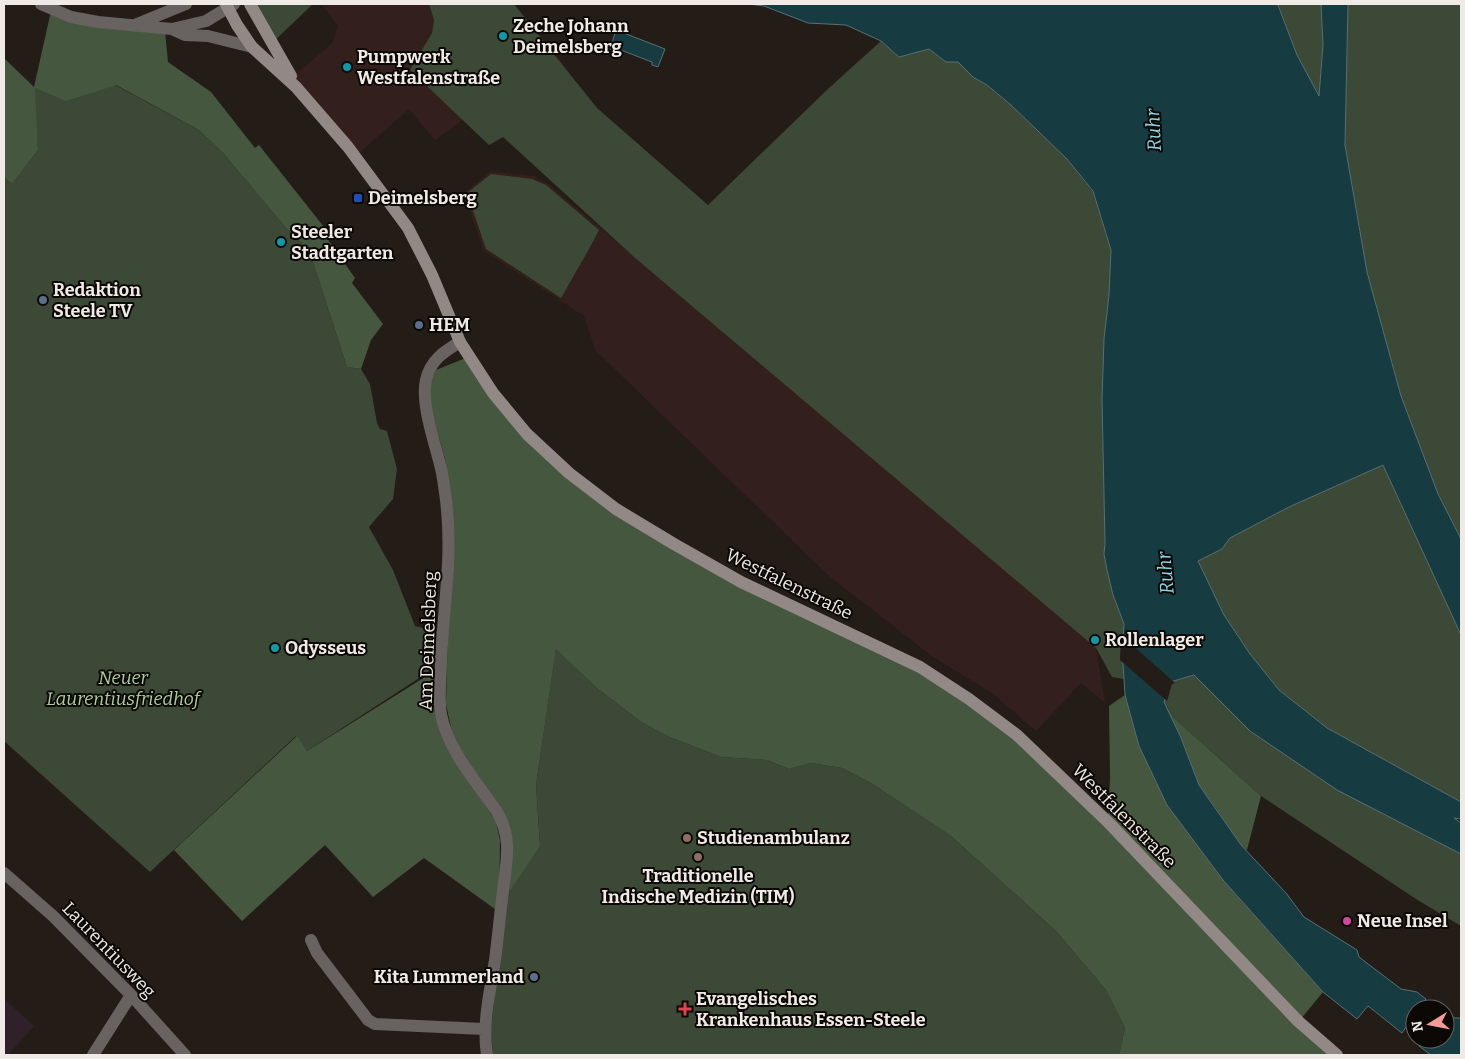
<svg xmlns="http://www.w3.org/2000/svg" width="1465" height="1059" viewBox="0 0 1465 1059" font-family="Bitter,serif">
<rect width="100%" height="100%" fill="#241c17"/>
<path fill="#33201d" d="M321,4H429L434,20L432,33L410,70L463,120L435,140L409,109L359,153L298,84L294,76L332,43L338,26Z
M491,171L533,176L547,183L1022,584L1096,648L1105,703L1081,683L1036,731L992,693L932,656L829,576L595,350L584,316L484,251L464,193Z"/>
<path fill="#302029" d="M4,999L34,1026L8,1055H4Z"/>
<path fill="#3c4937" d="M251,4H313L272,43Z
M429,4H514L597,108L708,205L829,88L881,41L899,57L929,49L946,62H958L973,77L987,85L1011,105L1067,159L1093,192L1111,250L1109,295L1104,339L1105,543L1104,554L1107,570L1113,595L1124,624L1122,647L1124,679L1112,677L1096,648L634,257L503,137L489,145L410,70L432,33L434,20Z
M1276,4H1321L1323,45L1319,97L1297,55L1279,6Z
M1348,4H1461V539L1438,494L1401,396L1367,272L1345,145Z
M115,85L199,130L223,153L286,228L309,250L347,367L361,369L370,384L377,423L380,429L387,431L397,469L393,499L369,527L393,570L415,626L441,633L440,656L427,673L307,751L296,736L150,872L4,741V177L12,184L38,150L34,88Z
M491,174L532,179L546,185L599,230L589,249L561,298L486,249L467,193Z
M1383,465L1461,635V802L1327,728L1279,690L1250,654L1224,615L1198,561L1222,549L1230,538L1289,507Z
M556,648L597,688L641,722L667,736L721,757L767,760L789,769L811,763L842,768L871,783L951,836L1056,931L1106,990L1125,1028L1119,1055H493L491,1031L506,890L540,846L536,785Z
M1194,675L1250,731L1461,854V926L1416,899L1261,796L1173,717L1164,702L1170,682Z"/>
<path fill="#46573f" d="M51,11L165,31L168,62L211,92L255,148L259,145L324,227L321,230L355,278L352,283L383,324L371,340L361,369L347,367L309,250L286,228L223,153L199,130L116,85L66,101L35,88L38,150L12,184L4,177V58L34,87Z
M468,357L568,473L741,588L920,668L1017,736L1335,1055H1119L1125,1028L1106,990L1056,931L951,836L871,783L842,768L811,763L789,769L767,760L721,757L667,736L641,722L597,688L556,649L536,785L540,846L511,889L506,890L510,849L452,732L446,704L451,505L445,459L426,391L436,370Z
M433,672V706L441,735L496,822L500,840L499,912L424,858L373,897L325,845L242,921L174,850L297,736L307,751Z
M1125,695L1139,746L1167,805L1223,880L1323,992L1300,1020L1108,822L1110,778L1109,706Z
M1164,702L1173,717L1261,796L1247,850L1241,845L1199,785L1181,738Z"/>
<path fill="#163c42" stroke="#577073" d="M748,4H1276L1278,5L1297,55L1319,96L1323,45L1321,4H1348L1345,145L1367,272L1401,396L1438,494L1461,539V635L1383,465L1289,507L1230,538L1222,549L1198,561L1224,615L1250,654L1279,690L1327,728L1461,802V819L1454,818L1461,823V854L1337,790L1250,731L1194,675L1170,682L1164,702L1181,738L1199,785L1241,845L1286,893L1304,917L1357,950L1359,957L1401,989L1417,992L1426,999L1419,1009H1415V1014L1402,1033L1368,1006L1357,1019L1323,992L1223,880L1167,805L1139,746L1125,695L1122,647L1124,624L1113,595L1107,570L1104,554L1105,543L1102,399L1104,339L1109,295L1111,250L1093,191L1067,159L1011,105L987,85L973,77L958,62H946L929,49L899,57L881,41L846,25L808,23L764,6Z
M616,30L665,49L658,67L652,65V62L618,49L617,52L610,49Z
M1445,1012L1455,1018H1461V1055H1431L1419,1046L1424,1039H1445Z"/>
<path fill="#241c17" d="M1121,635L1175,683L1172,684L1167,701L1120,660Z"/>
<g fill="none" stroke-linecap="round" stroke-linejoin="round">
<path stroke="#686261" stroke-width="12" d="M41,4L71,17L98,22L172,29L206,21L234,4
M137,24L186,4
M174,30L185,35L208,36L252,47
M460,342C443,352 430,361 426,380C420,405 437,448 442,473C444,485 446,498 447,510C452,561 443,611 441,662C441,679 438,698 441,714C448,751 477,782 497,812C513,838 506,863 503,891C500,914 498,937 495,960C490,992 482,1023 487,1055
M4,873L53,916L131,995L185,1055
M311,940L317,953L368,1020L375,1024L484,1029
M93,1055L131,995"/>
<path stroke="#928987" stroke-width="12" d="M226,4L237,25L252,47L296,87L348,147L408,228L432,275L460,342L493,393L527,434L569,473L616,509L674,544L741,582L920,667L969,699L1017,735L1109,823L1298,1021L1337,1055
M250,4L291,76"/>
</g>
<g fill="#0f9aa8" stroke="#0b0806" stroke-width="2">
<circle cx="503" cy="36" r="5"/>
<circle cx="347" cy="67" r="5"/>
<circle cx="281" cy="242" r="5"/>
<circle cx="1095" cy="640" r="5"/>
<circle cx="275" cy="648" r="5"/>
</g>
<rect fill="#1a4fb4" stroke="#0b0806" stroke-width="2" x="353" y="193" width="10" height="10" rx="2.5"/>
<g fill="#5c6f8a" stroke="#0b0806" stroke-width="2">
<circle cx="43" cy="300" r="5"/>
<circle cx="419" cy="325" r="5"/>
<circle cx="534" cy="977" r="5"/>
</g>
<g fill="#8d6e63" stroke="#0b0806" stroke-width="2">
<circle cx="687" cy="838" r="5"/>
<circle cx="698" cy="857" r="5"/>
</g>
<circle fill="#d1479c" stroke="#0b0806" stroke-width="2" cx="1347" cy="921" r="5"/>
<path fill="#e0444e" stroke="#0b0806" stroke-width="2" d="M682.5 1001.5h5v5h5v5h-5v5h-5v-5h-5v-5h5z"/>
<g text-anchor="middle" stroke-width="4" stroke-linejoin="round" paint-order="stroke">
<g font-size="18" font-weight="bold" fill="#f0eae6" stroke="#0b0806" text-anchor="start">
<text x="513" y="32">Zeche Johann<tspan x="513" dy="21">Deimelsberg</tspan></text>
<text x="357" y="63">Pumpwerk<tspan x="357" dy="21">Westfalenstraße</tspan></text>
<text x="368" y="204">Deimelsberg</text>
<text x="291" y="238">Steeler<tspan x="291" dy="21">Stadtgarten</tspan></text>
<text x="53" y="296">Redaktion<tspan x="53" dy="21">Steele TV</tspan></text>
<text x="429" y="331">HEM</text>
<text x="1105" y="646">Rollenlager</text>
<text x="285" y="654">Odysseus</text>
<text x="697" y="844">Studienambulanz</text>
<text x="698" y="882" text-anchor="middle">Traditionelle<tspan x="698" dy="21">Indische Medizin (TIM)</tspan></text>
<text x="1357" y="927">Neue Insel</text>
<text x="524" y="983" text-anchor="end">Kita Lummerland</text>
<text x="696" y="1005">Evangelisches<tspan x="696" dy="21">Krankenhaus Essen-Steele</tspan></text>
</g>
<g font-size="18" fill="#f0eae6" stroke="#0b0806">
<text transform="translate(789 584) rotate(26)" y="6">Westfalenstraße</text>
<text transform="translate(428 641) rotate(-88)" y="6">Am Deimelsberg</text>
<text transform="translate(1124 816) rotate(45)" y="6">Westfalenstraße</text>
<text transform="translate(109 950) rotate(46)" y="6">Laurentiusweg</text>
</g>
<g font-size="18" font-style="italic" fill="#adcfa0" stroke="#0b0806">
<text x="123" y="684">Neuer<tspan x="123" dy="21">Laurentiusfriedhof</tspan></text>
</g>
<g font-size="19" font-style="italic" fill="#8dd5e1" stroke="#0b0806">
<text transform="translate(1153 130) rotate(-93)" y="7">Ruhr</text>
<text transform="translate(1165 573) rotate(-95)" y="7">Ruhr</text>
</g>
</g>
<rect width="1465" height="1059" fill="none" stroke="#f0eae6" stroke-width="10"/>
<g transform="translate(1430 1024) rotate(260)"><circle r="24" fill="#0b0806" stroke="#676260"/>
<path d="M0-4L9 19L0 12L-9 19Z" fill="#f59b96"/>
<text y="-8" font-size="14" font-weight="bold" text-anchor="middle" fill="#f0eae6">N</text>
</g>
</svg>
